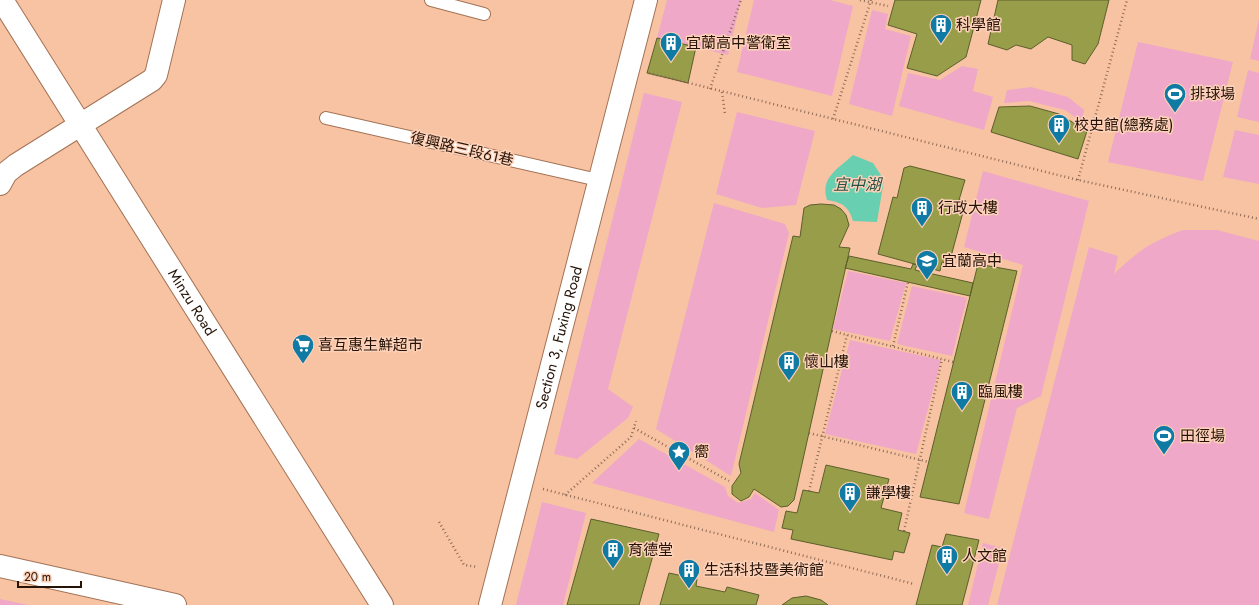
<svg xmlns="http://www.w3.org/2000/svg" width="1259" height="605" viewBox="0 0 1259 605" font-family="Jost,'Noto Sans TC',sans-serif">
<rect width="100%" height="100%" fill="#f8c3a3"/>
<path fill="#efa8c7" d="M667,0H741L728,55L657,38Z
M754,0H830L853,6L832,96L737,72Z
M872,10L888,14L885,29L911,36L892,116L849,104Z
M1259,19V61L1250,59Z
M1138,42L1233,62L1203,181L1108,162Z
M962,66L978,69L973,91L993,97L984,130L899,106L908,73L940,80Z
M1248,70L1259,73V122L1237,117Z
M1031,87L1068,97L1084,110L1082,122L1065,110L1029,101L1004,103L1007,90Z
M644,93L682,102L608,389L633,407L628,418L577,459L554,454Z
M737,112L815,131L796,205L762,208L716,194Z
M1235,130L1259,135V184L1223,177Z
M983,171L1089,201L1041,396L1017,408L989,519L964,513L1023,265L964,247Z
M714,203L785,224L789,233L731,476L656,429Z
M1183,230H1217L1259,241V605H997L1089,247L1118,256L1114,274C1139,250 1151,242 1183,230Z
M848,271L906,283L890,341L833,329Z
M912,286L967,298L952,356L897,344Z
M850,340L941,360L916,454L825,434Z
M639,439L725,487L728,496L738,503L751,499L755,493L779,510L774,532L592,483Z
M542,502L586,513L563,605H516Z
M983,543L1003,548L988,605H968Z
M0,599L28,605H0Z"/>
<path fill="#68d0b1" d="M853,155L873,163L884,180L877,222L853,221C849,207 842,202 827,200C820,177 838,169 853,155Z"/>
<path fill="#989d49" stroke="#5c5f2a" d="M895,0H981L966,57L937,76L907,68L917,34L888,25Z
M998,0H1109L1098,44L1085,64L1072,60V45L1048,37L1031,49L1016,45L1007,50L988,44Z
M657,38L696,47L688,83L647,73Z
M1030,106L1059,114L1087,131L1078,159L991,132L999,107Z
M910,166L965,180L959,200L966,201L949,264L942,262L940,271L878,254L893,197L897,198L904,168Z
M821,204L834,205L841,209L846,215L849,225L839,247L850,248L794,500L788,506L781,507L754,489L749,497L741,501L732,494V486L741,473L739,464L793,236L800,237L804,208L810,205Z
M849,256L911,269L913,264L917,265L915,270L973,283L970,296L845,268Z
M978,264L1017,271L959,504L920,497Z
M826,465L889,479L881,508L902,513L898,530L910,533L904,553L894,551L892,560L791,539L793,530L782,528L786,511L797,513L803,490L819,493Z
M591,519L659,534L639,605H567Z
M946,534L979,540L962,605H916L932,545L942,547Z
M669,573L697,579L696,586L725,592L727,587L759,595L756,605H660Z
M806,596L821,600L828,605H782L792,598Z"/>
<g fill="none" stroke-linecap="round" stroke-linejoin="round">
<g stroke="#a37356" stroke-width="14">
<path id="lane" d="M431,0L484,14
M326,118L598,180"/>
</g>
<g stroke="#a37356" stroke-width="24">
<g id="street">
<path id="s1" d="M2,0L382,605"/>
<path d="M0,184L6,173L16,165L152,80L156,75L174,0"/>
<path d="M0,566L175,605"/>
<path id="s2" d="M490,605L646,0"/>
</g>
</g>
<path stroke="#8f6b56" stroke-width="2.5" stroke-dasharray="1 3" stroke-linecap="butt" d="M860,0L888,6
M649,73L1078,180L1259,219
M710,89L741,0
M722,92L725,114
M833,119L871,0
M1078,180L1127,0
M832,331L953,362
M893,346L908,282
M634,428L729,481
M809,433L929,462
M543,489L914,584
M809,491L847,335
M565,495L631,437L636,421
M439,522L464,565L478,567
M904,531L942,359"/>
<use href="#lane" stroke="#fff" stroke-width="12"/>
<use href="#street" stroke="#fff" stroke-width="22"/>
</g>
<defs>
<g id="building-pin" transform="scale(1.15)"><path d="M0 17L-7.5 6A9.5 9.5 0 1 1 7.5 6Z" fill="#0f7ba5" stroke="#fed2b9"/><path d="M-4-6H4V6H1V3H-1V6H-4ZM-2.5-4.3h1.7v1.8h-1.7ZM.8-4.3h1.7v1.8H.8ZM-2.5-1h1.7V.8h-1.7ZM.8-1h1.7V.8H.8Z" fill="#fff"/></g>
<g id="stadium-pin" transform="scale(1.15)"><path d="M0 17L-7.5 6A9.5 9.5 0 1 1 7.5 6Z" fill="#0f7ba5" stroke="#fed2b9"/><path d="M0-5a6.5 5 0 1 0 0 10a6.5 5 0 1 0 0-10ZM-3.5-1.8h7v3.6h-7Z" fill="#fff"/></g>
<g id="school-pin" transform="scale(1.15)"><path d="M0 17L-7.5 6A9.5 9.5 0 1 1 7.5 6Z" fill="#0f7ba5" stroke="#fed2b9"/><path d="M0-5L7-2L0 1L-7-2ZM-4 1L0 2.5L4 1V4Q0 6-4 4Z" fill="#fff"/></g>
<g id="supermarket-pin" transform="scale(1.15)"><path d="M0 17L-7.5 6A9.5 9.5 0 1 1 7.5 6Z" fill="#0f7ba5" stroke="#fed2b9"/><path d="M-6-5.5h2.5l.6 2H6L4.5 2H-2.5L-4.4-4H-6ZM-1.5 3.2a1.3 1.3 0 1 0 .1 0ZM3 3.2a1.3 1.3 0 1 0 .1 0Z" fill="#fff"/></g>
<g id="sight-pin" transform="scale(1.15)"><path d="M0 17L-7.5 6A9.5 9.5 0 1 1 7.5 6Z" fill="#0f7ba5" stroke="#fed2b9"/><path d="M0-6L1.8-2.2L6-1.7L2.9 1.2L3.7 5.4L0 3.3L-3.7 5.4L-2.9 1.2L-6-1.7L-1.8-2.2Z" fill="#fff"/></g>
</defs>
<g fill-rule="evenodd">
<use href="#building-pin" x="941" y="25"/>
<use href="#building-pin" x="671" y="43"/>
<use href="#stadium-pin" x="1175" y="94"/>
<use href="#building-pin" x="1059" y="125"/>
<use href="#building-pin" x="922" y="208"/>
<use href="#school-pin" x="927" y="261"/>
<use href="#supermarket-pin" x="303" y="345"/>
<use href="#building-pin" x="789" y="362"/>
<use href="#building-pin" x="962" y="392"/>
<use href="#stadium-pin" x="1164" y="436"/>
<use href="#sight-pin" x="679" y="452"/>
<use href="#building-pin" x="850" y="493"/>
<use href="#building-pin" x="613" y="550"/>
<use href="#building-pin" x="947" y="556"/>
<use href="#building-pin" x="689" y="570"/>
</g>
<g text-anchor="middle" stroke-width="3" stroke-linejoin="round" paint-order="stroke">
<g font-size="15" fill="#261308" stroke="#fed2b9" text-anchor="start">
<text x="956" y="30">科學館</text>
<text x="686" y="48">宜蘭高中警衛室</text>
<text x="1190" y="99">排球場</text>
<text x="1074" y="130">校史館(總務處)</text>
<text x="938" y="213">行政大樓</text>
<text x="942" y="266">宜蘭高中</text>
<text x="318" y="350">喜互惠生鮮超市</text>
<text x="804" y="367">懷山樓</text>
<text x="978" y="397">臨風樓</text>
<text x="1180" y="441">田徑場</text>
<text x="694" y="457">嚮</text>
<text x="866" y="498">謙學樓</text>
<text x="628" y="555">育德堂</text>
<text x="962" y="561">人文館</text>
<text x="704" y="575">生活科技暨美術館</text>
</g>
<g font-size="15" fill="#261308" stroke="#fed2b9">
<text transform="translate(462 149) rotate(13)" y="5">復興路三段61巷</text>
<text dy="5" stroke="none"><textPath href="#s1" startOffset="357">Minzu Road</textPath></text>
<text dy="5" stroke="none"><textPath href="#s2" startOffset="276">Section 3, Fuxing Road</textPath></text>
</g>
<g font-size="16" font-style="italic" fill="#265346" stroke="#fed2b9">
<text x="857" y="190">宜中湖</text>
</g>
</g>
<path d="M18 581v6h63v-6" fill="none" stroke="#261308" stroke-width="2"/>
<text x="24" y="581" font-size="12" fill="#261308" stroke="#fed2b9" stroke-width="3" paint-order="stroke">20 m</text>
</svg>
